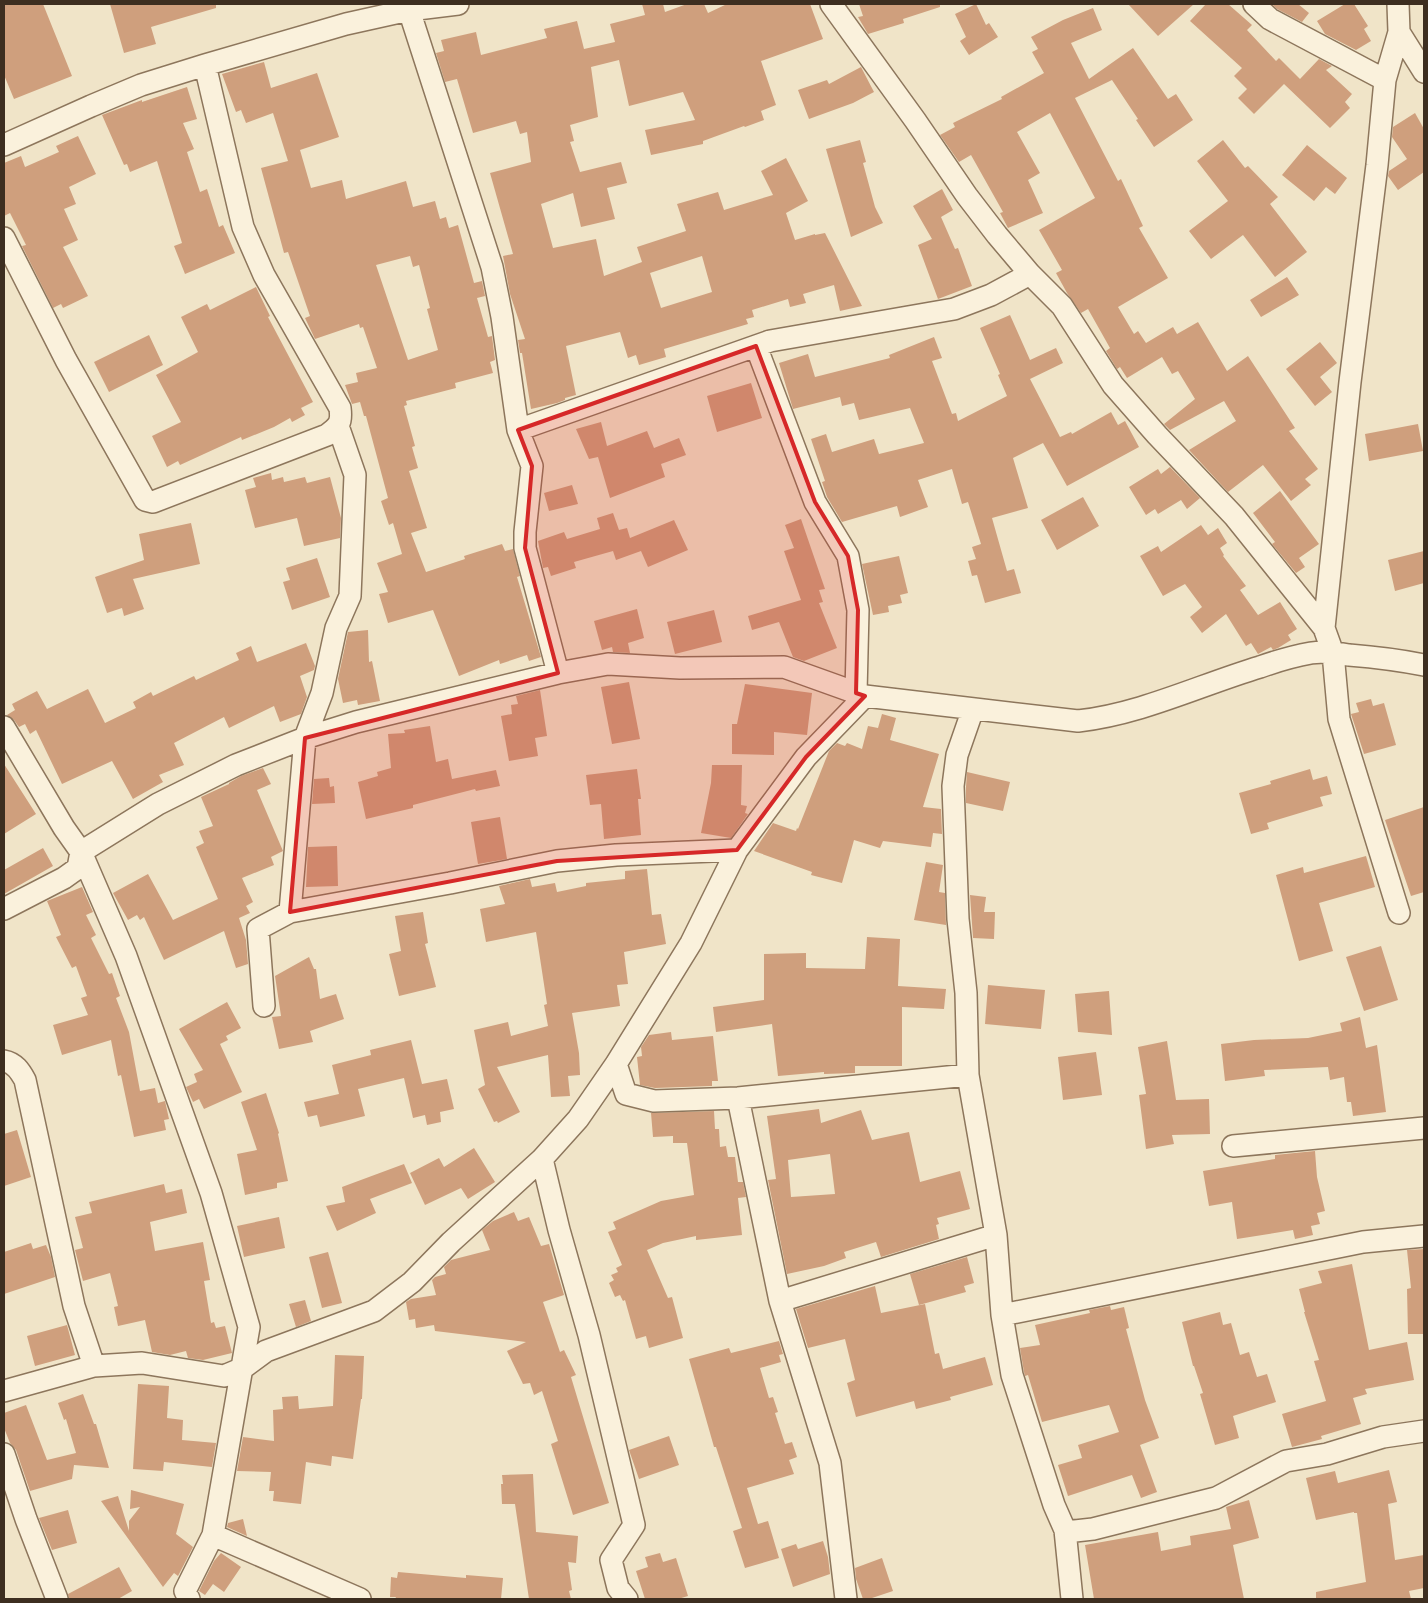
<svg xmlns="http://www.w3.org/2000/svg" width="1428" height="1603" viewBox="0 0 1428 1603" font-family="'IBM Plex Serif',serif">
<rect width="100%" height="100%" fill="#f0e4c8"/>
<path fill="#cf9f7d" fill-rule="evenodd" d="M4,4H43L72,76L14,99L4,75Z
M110,4H216V8L151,27L156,44L124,53Z
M642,4H663L665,12L687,4H704L708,13L727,4H810L823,39L761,61L776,105L761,111L764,120L745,127L744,126L703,141V144L651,155L645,130L695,120L683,92L629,106L619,60L591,67L598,117L570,125L574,141L570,142L580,172L621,162L627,183L607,188L615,219L581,227L573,193L541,204L553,248L596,239L604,276L642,262L637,247L686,231L677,204L718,192L724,210L773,195L761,171L786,158L808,201L786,213L795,240L815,234V235L825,233L862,306L840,311L834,285L803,294L806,303L790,307L788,299L752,310L754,317L746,319L748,324L664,349L666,357L639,365L636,355L628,358L620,332L566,346L576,395L565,398V400L557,403L531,409L522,353H520L518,340L525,339L510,294L503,256L513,254L490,173L531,162L527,132L520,134L516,121L473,133L457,79L445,82L436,53L444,51L441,40L476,32L481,55L547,38L544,29L577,21L584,49L615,42L610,24L645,15ZM702,256L712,292L661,308L650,273Z
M859,4H940V7L903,19L904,23L868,34L858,17L863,16Z
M976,4L986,25L989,23L998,37L969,55L960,41L966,37L955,14Z
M1128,4H1194L1158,36Z
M1206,4H1228L1252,25L1247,30L1276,61L1279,58L1300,79L1319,59L1332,66L1326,70L1352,94L1345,102L1350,108L1330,128L1284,84L1254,114L1238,98L1247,89L1234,76L1242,68L1190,21Z
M1272,4H1298L1309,13L1302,22L1277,9Z
M1345,4H1354L1368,26L1364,29L1371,41L1356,50L1325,34L1317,21Z
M1093,8L1102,30L1071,43L1089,79L1133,48L1168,99L1176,94L1193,120L1154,147L1136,120L1138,119L1112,80L1075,98L1118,181L1121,179L1143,226L1139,228L1168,278L1118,307L1134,334L1138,331L1146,343L1173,327L1177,334L1198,322L1227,371L1248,356L1295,428L1289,431L1318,469L1305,479L1311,485L1291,501L1263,465L1228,492L1189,450L1236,421L1224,401L1170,430L1164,424L1195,399L1178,371L1172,374L1162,357L1127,378L1120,367L1117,369L1106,351L1110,348L1088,309L1081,313L1067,293L1056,273L1062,270L1039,230L1095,198L1050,113L1017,132L1040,173L1028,180L1043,213L1008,228L1000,213L1003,212L971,155L959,162L940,135L955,127L953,123L1002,99L1001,97L1044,73L1032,52L1038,49L1031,37L1063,20Z
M264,62L271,88L317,73L339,137L300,150L311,188L342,180L346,199L406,181L413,207L435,201L440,219L446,217L449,228L458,225L474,283L482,281L485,296L477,298L488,337L492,336L495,360L490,362L493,373L455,383L456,388L406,401L407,405L404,406L415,446L412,447L418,468L409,471L427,528L411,533L426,572L465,559L464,556L502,544L505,551L513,549L520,576L517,577L541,657L529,661L527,655L500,664L499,660L459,676L433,610L388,623L379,594L388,592L377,563L402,554L393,523L389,525L381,501L388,498L366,416H364L360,402L352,404L345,385L358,382L356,373L377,368L363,327L360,328L359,324L315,339L305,318L310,316L288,252L284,253L261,168L288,161L273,113L246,123L241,110L236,112L222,74ZM410,256L413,267L419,265L430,308L427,309L438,350L408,360L376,265Z
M861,67L874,92L853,103L809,119L798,90L827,80L829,84Z
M187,87L197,119L183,123L194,149L187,152L200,192L207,189L219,227L223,225L235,253L185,274L174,246L182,243L157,161L130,172L127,164L124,165L102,115L142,100V102Z
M1415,113L1424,129V172L1398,190L1388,176L1389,171L1407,159L1392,137L1393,127Z
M78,136L96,174L69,187L76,204L64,209L78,240L63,247L88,296L63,308L61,304L53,308L22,246L26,245L10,213L4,216V163L21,156L25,167L59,152L56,146Z
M860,140L866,162L863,163L875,207L883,223L851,237L826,149Z
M1223,140L1245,168L1248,166L1278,197L1270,204L1307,252L1275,277L1243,235L1211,259L1189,231L1228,201L1197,161Z
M1307,145L1347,178L1335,194L1326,187L1314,201L1282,175Z
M942,189L953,210L941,217L955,249L958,248L972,286L938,299L918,245L932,239L913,206Z
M1287,277L1299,295L1261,317L1250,300Z
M256,287L270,316L268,317L313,402L301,408L305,415L292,422L290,418L274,427L242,440L241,437L180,465L178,461L167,467L152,436L181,422L156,375L198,352L181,317L207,304L210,310Z
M1010,315L1030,360L1056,348L1063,363L1030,379L1060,437L1071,432L1072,434L1111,412L1118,425L1125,421L1139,447L1067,486L1043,443L1013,458L1028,508L992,518L1007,571L1014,569L1021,593L985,603L977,575L972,576L968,561L976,559L972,547L981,544L968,502L962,504L952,469L918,480L928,507L900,517L897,506L842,522L827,497L822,482L825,481L811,439L826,434L832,452L874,439L879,454L924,443L910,408L859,420L854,403L842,406L840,397L793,409L779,363L808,354L815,377L890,358L889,355L934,337L942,358L932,361L952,414L956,413L958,421L1007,396L998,375L1000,374L980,328Z
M149,335L163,365L109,392L94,362Z
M1320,342L1337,363L1320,377L1332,392L1315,406L1286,369Z
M751,383L762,418L717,432L707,396Z
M601,422L607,446L647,431L654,448L679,438L686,455L661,464L665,477L610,498L598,457L589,459L576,429Z
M1418,424L1423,451L1369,461L1365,434Z
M1170,467L1200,498L1187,509L1181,500L1158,514L1155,509L1146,515L1129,487L1158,469L1161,474Z
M271,473L272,480L283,477L284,482L305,477L307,483L330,477L341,518L340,538L304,546L297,518L255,528L245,490L256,487L253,478Z
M572,485L578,504L549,511L544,493Z
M1280,491L1319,544L1299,558L1305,567L1296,573L1272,544L1275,542L1253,513Z
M1083,497L1099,526L1057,550L1041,520Z
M613,513L619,530L627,528L630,538L674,520L688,550L648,567L641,551L616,560L613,551L574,562L576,568L551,576L548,567L543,568L538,541L564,532L567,539L600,529L597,518Z
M801,519L825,589L819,590L823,602L819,603L837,648L804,661L793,657L779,622L752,630L748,616L801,600L784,551L794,548L785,525Z
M191,523L200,564L133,579L144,609L124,616L122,608L107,613L95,577L144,560L139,534Z
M1201,525L1208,535L1218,528L1227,543L1220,548L1224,555L1223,556L1246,586L1240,590L1258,615L1280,602L1297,629L1288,635L1291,640L1278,648L1273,650L1271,647L1258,654L1251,643L1246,646L1226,614L1202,633L1190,617L1202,607L1185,584L1163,596L1140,556L1158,546L1161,552Z
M1424,551V583L1395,591L1388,560Z
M899,556L908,593L900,595L902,603L888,606L889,612L873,615L862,564Z
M317,558L330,597L292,610L283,582L290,580L286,568Z
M637,609L644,638L628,643L630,653L613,652L612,647L602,650L594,621Z
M714,610L722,642L675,654L667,622Z
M368,630L369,662L372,661L380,701L358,705L357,700L343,703L338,679L348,632Z
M306,643L315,666L314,670L300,676L307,697L301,714L280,722L274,706L229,728L224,717L174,743L184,765L159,775L163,782L133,799L112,761L62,784L36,730L30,734L25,724L19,727L14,720L7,715L15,710L12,704L37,691L47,709L88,689L105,723L136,708L133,702L151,692L153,696L194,676L196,680L239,660L236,653L251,646L257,662Z
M629,682L640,739L612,744L601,687Z
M745,684L812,693L807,735L774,732V755L732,754V724H737Z
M540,690L547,736L535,738L538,756L509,761L501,716L512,714L511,705L518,704L516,696Z
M1371,699L1373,706L1384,703L1396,745L1364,754L1351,714L1359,712L1356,703Z
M882,714L896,718L890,740L939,754L923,807L941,809L942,834L933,833L931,847L883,841L880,848L854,840L842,883L811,875L812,872L754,851L773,823L796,831L797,828L798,829L829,751L837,743L845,746L847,743L862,749L868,726L878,728Z
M430,726L436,762L448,759L452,779L496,770L500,786L476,791L475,789L413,805V808L366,819L358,782L378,776L377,772L391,768L388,734L405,733L404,730Z
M4,764L36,814L4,834Z
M712,765H742L741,805L747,806L745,813L748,814L731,838L701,833L711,783Z
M263,768L271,784L257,790L283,851L271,857L274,865L242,878L253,902L246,906L250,913L239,918L246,940L248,964L236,968L224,931L164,960L144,917L140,920L137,915L128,920L113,893L148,874L173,920L218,899L196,847L204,843L199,831L213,826L201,797L229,784V783L241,776Z
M637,769L641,799H638L641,835L604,839L601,804L590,805L586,775Z
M1310,769L1313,780L1327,776L1332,794L1320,797L1323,806L1267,823L1269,829L1251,834L1239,793L1271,784L1270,781Z
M967,772L1010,782L1003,811L966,803V787Z
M329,778L330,787L334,786L335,803L312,804L314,779Z
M1424,807V892L1411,896L1385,820Z
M500,817L507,859L478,864L471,822Z
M337,846L338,886L306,887L308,847Z
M43,848L53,866L4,894V870Z
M1366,856L1375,887L1319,903L1333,951L1299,961L1276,875L1303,867L1304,873Z
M926,862L943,865L939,892L945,893L946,925L914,920Z
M647,869L652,915L661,914L666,944L624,952L628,984L617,985L620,1006L572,1013L579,1053L580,1075L568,1076L570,1096L551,1097L548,1055L497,1067L520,1112L498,1123L497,1121L494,1122L478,1089L485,1085L474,1030L508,1022L511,1036L548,1026L544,1005L547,1004L536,932L486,942L480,909L505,904L499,886L530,879L532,887L555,883L557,892L586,886V883L625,879V871Z
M82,887L93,912L86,915L96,935L91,938L109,974L112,973L120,996L116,998L129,1032L140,1091L155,1088L158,1103L165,1101L169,1119L164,1120L166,1130L134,1137L121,1075L118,1076L111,1040L62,1055L53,1025L88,1015L81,998L87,996L76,966L72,968L56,937L61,935L47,901Z
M970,895L986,897L984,912H995L994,939L973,938Z
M423,912L428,943L425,944L436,987L399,996L389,954L401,951L395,916Z
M867,937L900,939L898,986L946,989L944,1009L902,1007V1066H855V1073L824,1074V1072L778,1076L772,1024L716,1032L713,1007L764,1000V954L806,953V968L865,969Z
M1381,946L1398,1000L1364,1011L1346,957Z
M309,957L314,969H316L320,999L336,994L344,1019L310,1031L313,1042L279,1049L272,1017L281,1016L275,976Z
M988,985L1045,990L1041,1029L985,1024Z
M1109,991L1112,1035L1078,1032L1075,994Z
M227,1002L241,1028L226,1036L228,1040L220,1044L242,1092L204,1109L199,1099L193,1102L186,1087L197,1082L194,1074L203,1070L179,1029Z
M1360,1017L1366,1048L1377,1045L1386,1112L1353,1116L1351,1102H1347L1344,1077L1330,1080L1328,1067L1264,1070L1265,1076L1225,1081L1221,1044L1254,1040L1308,1038L1342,1031L1340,1023Z
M671,1032L672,1040L713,1036L718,1081H712V1086L655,1088L640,1085L637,1057L642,1056L641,1047L649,1035Z
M411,1040L422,1084L447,1079L454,1109L440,1112L441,1122L427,1125L425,1115L413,1118L404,1078L358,1089L365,1116L320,1127L317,1115L308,1117L304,1102L339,1094L332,1065L371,1055L370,1050Z
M1167,1041L1176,1100L1209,1099L1210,1134L1172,1135L1174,1144L1146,1149L1139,1095L1146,1094L1138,1047Z
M1096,1052L1102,1095L1063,1100L1058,1057Z
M266,1093L279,1133L278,1134L288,1181L277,1183V1188L245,1195L237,1154L257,1150L241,1102Z
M819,1109L821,1123L861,1110L872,1140L909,1132L920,1182L960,1171L970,1209L937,1218L939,1224L936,1225L939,1239L881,1257L876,1242L844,1252L846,1258L824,1266L787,1274L768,1180L776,1179L767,1116ZM830,1154L835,1194L791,1197L788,1160Z
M714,1111L715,1129H719L720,1147L726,1146L728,1157H735L738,1182H743L746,1197L738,1198L742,1235L696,1240V1236L663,1243L647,1250L668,1298L672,1297L683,1338L649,1348L646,1336L636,1339L625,1300L623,1301L620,1295L615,1297L609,1283L614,1280L611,1275L618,1272L616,1268L622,1265L608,1232L616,1229L613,1222L661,1201L694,1195L687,1143H673V1136L653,1137L651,1113Z
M17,1130L31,1177L4,1186V1134Z
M474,1148L495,1182L468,1199L461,1188L425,1205L410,1173L439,1158L444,1167Z
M1315,1151L1317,1177L1325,1211L1317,1213L1320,1224L1311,1226L1313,1235L1295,1239L1293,1230L1237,1239L1232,1202L1209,1206L1203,1171L1275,1159V1155Z
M404,1164L412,1183L370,1199L376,1213L337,1231L326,1206L345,1202L342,1187Z
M164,1184L166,1193L182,1189L187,1213L150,1222L155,1251L203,1242L210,1280L204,1281L211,1323L214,1322L216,1328L225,1326L232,1353L203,1360L188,1358L186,1351L170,1355L152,1352L145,1320L118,1326L114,1307L118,1306L110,1273L83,1281L75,1250L83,1248L75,1217L92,1213L89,1202Z
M514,1212L518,1221L529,1217L541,1246L549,1244L564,1295L543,1302L560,1352L564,1350L576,1375L571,1377L609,1503L573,1515L551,1444L558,1441L542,1391L534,1395L530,1383L523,1384L507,1351L526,1342L435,1331L434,1325L416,1328L415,1319L409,1320L406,1302L411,1299L436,1295L432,1280L435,1277L446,1274L444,1267L451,1260L490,1250L482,1230L493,1221Z
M279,1217L285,1248L244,1257L237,1226Z
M31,1243L33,1249L46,1245L51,1257L55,1277L4,1294V1252Z
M1424,1249V1334H1408L1407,1289L1411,1288L1407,1250Z
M328,1252L342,1303L322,1308L309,1257Z
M967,1257L974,1283L964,1286L966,1292L919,1305L910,1274Z
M1352,1264L1369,1350L1407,1342L1414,1380L1365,1389L1367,1394L1353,1398L1361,1424L1321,1436L1322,1439L1292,1447L1282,1414L1326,1401L1314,1361L1319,1360L1304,1312H1305L1299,1289L1322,1283L1318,1271Z
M875,1286L881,1313L925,1304L935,1354L939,1353L943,1369L985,1357L993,1385L950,1397L951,1400L916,1409L914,1401L856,1417L847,1383L855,1380L845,1339L808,1348L796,1309Z
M305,1300L311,1321L296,1327L289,1304Z
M1110,1306L1111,1310L1124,1307L1129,1328L1126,1329L1145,1400L1159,1438L1140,1445L1157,1492L1141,1498L1132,1475L1068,1496L1058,1465L1082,1458L1078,1445L1119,1432L1109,1405L1042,1422L1028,1375L1025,1376L1024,1372L1020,1348L1040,1345L1035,1325L1090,1313L1089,1310Z
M1220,1312L1223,1325L1231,1323L1240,1355L1249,1352L1257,1377L1267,1374L1276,1402L1233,1416L1239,1438L1215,1445L1200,1394L1203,1393L1194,1366H1193L1182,1322Z
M67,1325L75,1355L35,1366L27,1336Z
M779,1341L783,1354L779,1355L781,1362L760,1368L769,1398L773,1397L778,1412L775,1413L785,1444L792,1442L797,1457L789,1460L794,1474L747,1488L758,1524L768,1521L779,1558L745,1568L733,1531L742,1528L716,1447H714L689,1359L729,1348L731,1353Z
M335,1355L364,1356L362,1399H361L353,1459L332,1456L331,1466L306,1462L301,1504L273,1501L274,1491H269L271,1472L237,1471L243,1437L274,1441L273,1410L283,1409L282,1397L298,1396L299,1409L333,1406Z
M138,1384L169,1386L167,1418L183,1420L182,1440L216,1443L212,1467L164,1462L163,1471L133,1469Z
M83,1394L94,1424H96L109,1468L74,1465L72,1479L30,1491L16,1450L10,1443L4,1428V1413L26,1405L47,1460L76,1453L66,1419L64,1420L58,1403Z
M669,1436L679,1465L639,1479L629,1450Z
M1389,1470L1397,1502L1388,1504L1395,1560L1424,1555V1588L1409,1591L1411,1599H1316V1592L1366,1582L1357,1513H1354V1512L1316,1520L1306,1478L1335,1471L1338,1483Z
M533,1474L536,1532L578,1536L576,1563L568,1562L572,1590L569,1591L571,1599H529L515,1504H502L501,1484H503L502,1475Z
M131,1490L184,1504L176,1534L193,1547L178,1576L174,1573L163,1587L101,1501L118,1496L129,1531V1521L140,1507L130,1509Z
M1249,1500L1259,1538L1233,1545L1244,1599H1094L1085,1545L1158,1532L1161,1551L1191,1545L1190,1536L1231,1529L1226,1507Z
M68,1510L77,1543L52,1550L39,1518Z
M243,1519L247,1536L227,1527L228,1523Z
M823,1541L828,1557L830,1574L793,1587L781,1549L796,1544L798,1549Z
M221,1553L241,1567L224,1592L213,1584L205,1595L199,1591L214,1561Z
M660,1553L663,1562L676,1558L688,1596L678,1599H645L636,1571L648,1567L645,1557Z
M882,1558L893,1591L869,1599H863L856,1579L855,1568Z
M119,1567L132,1591L118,1599H69L68,1594Z
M398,1572L466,1578V1575L503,1578L501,1599H395L396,1597H390L391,1577L397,1578Z"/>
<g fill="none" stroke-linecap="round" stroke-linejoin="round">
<g stroke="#8d765c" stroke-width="24">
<path id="minor" d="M831,4L915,120L967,196L997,235L1030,274L1062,306L1113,385L1157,435L1234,516L1324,628
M1254,4L1270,19L1385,80
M1398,4L1399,32L1385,80L1377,165L1350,382L1324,628L1333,653L1339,719L1399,913
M409,10L492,267L502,317L518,430L532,466L525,532V548L558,673
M1399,32L1424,72
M4,145L91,106L141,85L205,65L346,24L409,10L458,4
M4,238L66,360L145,500L153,502L327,435C339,426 342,423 340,408L264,275L243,227L205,65
M756,346L815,502L848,556L858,610L856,693
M518,430L770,341L954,309L991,295L1030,274
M973,709L957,755L953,786L958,919L966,993L968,1075L996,1235L1002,1315L1012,1375L1054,1505L1065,1530L1072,1599
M4,727L64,828L81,852L126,956L211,1193L249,1327L213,1535L185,1591L189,1599
M4,909L64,878L78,868L81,852L158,804L236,765L305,738L356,722L558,673L608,664L680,668L784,667L865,696L1078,721C1141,714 1200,685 1260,667C1277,661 1294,656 1311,653C1324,651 1336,653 1349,655C1374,657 1399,660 1424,665
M290,912L305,738L322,693L336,628L350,596L355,475L338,426
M264,1006L258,929L290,912L450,883L557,861L616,855L737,850
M4,1061C15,1063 20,1071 25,1080L74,1306L94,1366
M616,1064L626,1094L654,1101L738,1098L968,1075
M738,1098L780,1301L830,1463L846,1599
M1233,1146L1424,1128
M542,1159L559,1230L589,1335L634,1525L611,1560L618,1588L627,1599
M780,1301L996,1235
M1002,1315L1363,1242L1424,1236
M4,1391L94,1366L142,1363L224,1376L243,1368L266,1351L374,1311L412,1282L451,1242L542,1159L578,1119L616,1064L691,943L737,850L806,757L865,696
M4,1454L26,1519L57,1599
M1065,1530L1075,1531L1093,1529L1216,1498L1286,1461L1327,1454L1383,1437L1424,1431
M213,1535L360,1599"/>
</g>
<use href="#minor" stroke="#faf1dc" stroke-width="21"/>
</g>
<path fill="#d62828" fill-opacity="0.2" stroke="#d62828" stroke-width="4" stroke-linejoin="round" d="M756,346L815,502L848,556L858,610L856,693L865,696L806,757L737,850L557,861L290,912L305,738L558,673L525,548L532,466L518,430Z"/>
<rect width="1428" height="1603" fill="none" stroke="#3d2e20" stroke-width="10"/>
</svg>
